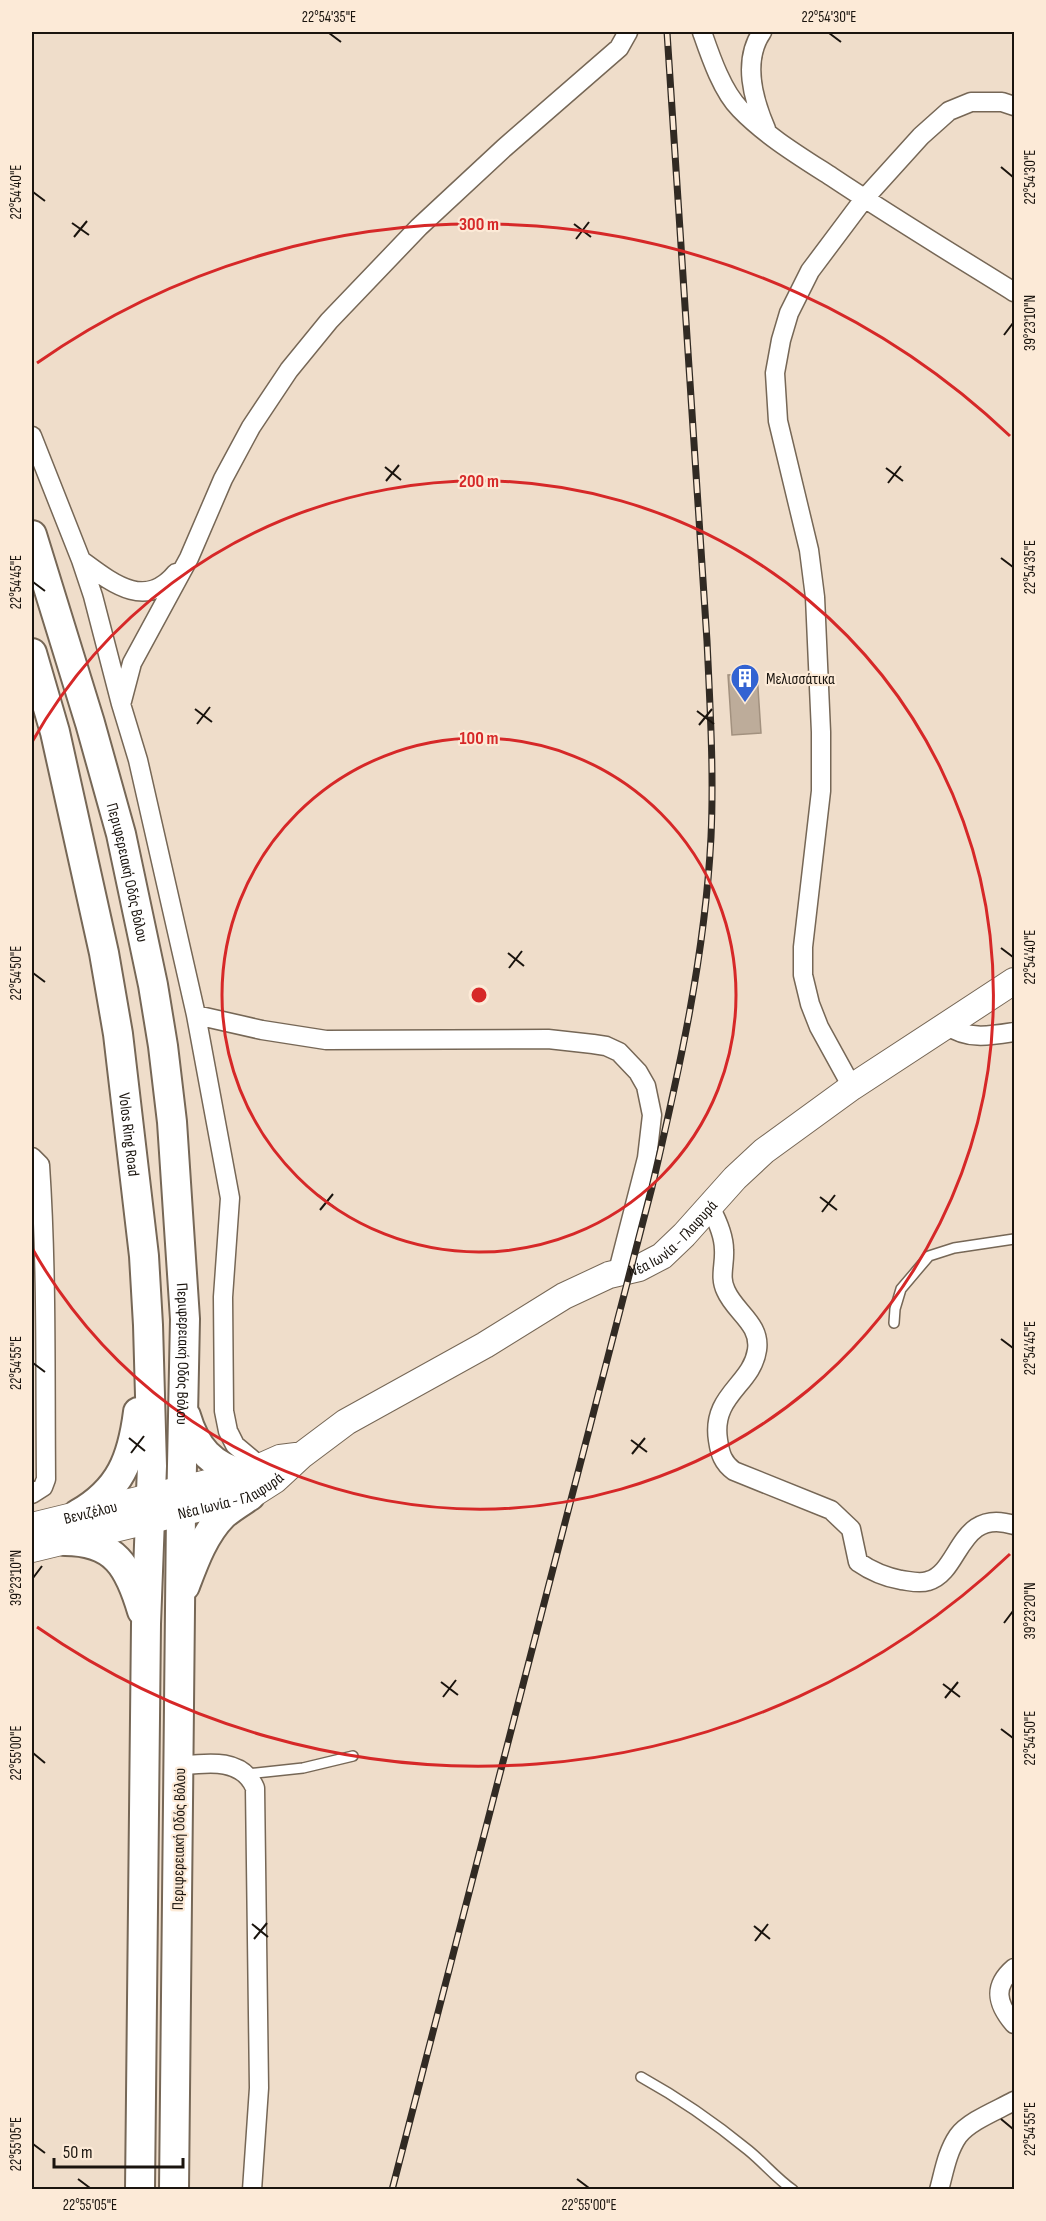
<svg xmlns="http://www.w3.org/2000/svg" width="1046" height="2221" viewBox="0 0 1046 2221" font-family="'Sofia Sans Condensed',sans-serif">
<rect width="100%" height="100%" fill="#efddca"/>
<path fill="#bdac9a" stroke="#a2917f" stroke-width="1.5" d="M757,673L761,733L732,735L728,675Z"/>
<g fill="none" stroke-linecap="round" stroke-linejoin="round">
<g stroke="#766756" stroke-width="12">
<path id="lane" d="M894,1323L895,1309L901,1289L929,1256L954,1248L1014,1239
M247,1774L303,1768L353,1756
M641,2077C679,2098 715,2123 748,2150C764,2163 776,2178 793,2190"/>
</g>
<g stroke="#766756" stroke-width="21">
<path id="street" d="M702,32C710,55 722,91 740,109C766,136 801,157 832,177C892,217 953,254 1014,292
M762,32C742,61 753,99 766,129
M32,436L81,560L93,596L121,704L138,760L196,1015L230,1198L223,1297L224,1411L228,1431L235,1445L261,1467
M81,560C111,582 145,611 176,573
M122,701L132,663L189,558L223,479L251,427L289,370L329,321L419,227L504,148L619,48L628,32
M196,1015L262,1030L326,1040L548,1039L593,1044L606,1046L619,1052L638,1072L646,1086L652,1115L647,1158L618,1271
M946,1025C968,1040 989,1036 1014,1032
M852,1087L819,1027L810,1004L803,975V947L821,791V732L815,597L809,550L778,421L775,373L781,340L789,313L810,271L864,199L921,136L949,111L971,102H1002L1014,106
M32,1157L40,1165C47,1270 45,1374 46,1479L43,1487L32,1494
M710,1207C717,1220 724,1235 724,1250C725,1265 719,1277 726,1291C735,1312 761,1324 757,1350C752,1385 711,1395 718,1440C720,1454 723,1463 734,1471L831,1510L851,1529L858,1562C871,1571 885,1577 901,1580C910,1581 919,1584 928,1581C961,1572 958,1507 1014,1525
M178,1766C206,1763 242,1757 255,1788L259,2088L252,2190
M1014,1968C993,1986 996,2003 1014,2024
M939,2190C944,2172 947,2152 958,2136C969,2121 998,2110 1014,2101"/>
</g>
<g stroke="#766756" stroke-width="28">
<g id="secondary">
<path id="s1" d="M32,1526L244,1474L280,1458L296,1456"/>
<path id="s2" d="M32,1549L250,1496L275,1480L302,1455L346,1422L485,1345L564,1296L609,1275L639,1268L662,1256L684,1235L735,1178L764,1151L852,1087L1014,981"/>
</g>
</g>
<g stroke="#766756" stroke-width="32">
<g id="primary">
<path id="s3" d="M32,535L90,723L121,834L153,985L163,1046L172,1122L185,1319L181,1513L174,2190"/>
<path id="s4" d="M32,653L55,732L104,953L118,1034L144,1256L148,1325L152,1466L146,1624L140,2190"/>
<path d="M186,1416C195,1447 212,1467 244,1474"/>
<path d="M78,1514C120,1490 132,1459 138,1412"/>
<path d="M65,1541C115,1541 129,1567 142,1611"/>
<path d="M185,1586C194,1562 204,1534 223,1515C231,1508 241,1502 250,1496"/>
</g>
</g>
<use href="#lane" stroke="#fff" stroke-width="9"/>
<use href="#street" stroke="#fff" stroke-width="18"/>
<use href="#secondary" stroke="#fff" stroke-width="26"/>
<use href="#primary" stroke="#fff" stroke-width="28"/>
<g stroke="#312a23" stroke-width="7">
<path id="rail" d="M392,2190L652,1187C679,1071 705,956 711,837C714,772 710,706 707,641L667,32"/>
</g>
<use href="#rail" stroke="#fcead7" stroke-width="4.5" stroke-dasharray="14" stroke-linecap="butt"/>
</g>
<path fill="none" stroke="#1a140e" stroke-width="2" d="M329,33L341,42M829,33L841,42M1001,167L1013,177M33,192L45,201M72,223L89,235M574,224L591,237M74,237L87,221M576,239L589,222M1004,335L1013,323M385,467L401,480M886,468L903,481M386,481L399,465M888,483L901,466M1001,558L1013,567M33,582L45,591M195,709L212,722M697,711L714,724M197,724L210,707M699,725L712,709M1001,948L1013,957M508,953L524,966M509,968L522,951M33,973L45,982M318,1195L335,1208M820,1197L837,1210M320,1210L333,1194M822,1212L835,1195M1001,1339L1013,1348M33,1363L45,1372M129,1438L145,1451M631,1440L647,1452M131,1453L144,1436M632,1454L645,1438M33,1578L42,1566M1004,1623L1013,1611M441,1682L458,1695M943,1684L960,1697M443,1697L456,1680M945,1698L958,1682M1001,1729L1013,1738M33,1753L45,1763M252,1924L268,1937M754,1926L770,1939M254,1939L267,1923M755,1941L768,1924M1001,2119L1013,2129M33,2144L45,2153M78,2179L90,2188M577,2179L589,2188"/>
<g fill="none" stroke="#d62828" stroke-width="3">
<circle cx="479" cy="995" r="257"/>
<path d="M32 742A514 514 0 1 1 32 1248"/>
<path d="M1010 1554A771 771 0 0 1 37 1627M37 363A771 771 0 0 1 1010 436"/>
</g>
<defs>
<g id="building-pin" transform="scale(1.5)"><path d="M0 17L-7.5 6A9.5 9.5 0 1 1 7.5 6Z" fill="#3363d2" stroke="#fcead7"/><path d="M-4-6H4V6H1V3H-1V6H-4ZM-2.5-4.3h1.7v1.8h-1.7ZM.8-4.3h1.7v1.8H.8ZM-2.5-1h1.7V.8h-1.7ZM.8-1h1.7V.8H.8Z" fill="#fff"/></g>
</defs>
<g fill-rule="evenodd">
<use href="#building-pin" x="745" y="678"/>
</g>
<g text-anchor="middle" stroke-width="4.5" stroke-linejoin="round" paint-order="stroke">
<g font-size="16" fill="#1a140e" stroke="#fcead7" text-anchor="start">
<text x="766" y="684">Μελισσάτικα</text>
</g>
<g font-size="16" fill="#1a140e" stroke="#fcead7">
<text dy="6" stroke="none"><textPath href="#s3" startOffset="351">Περιφερειακή Οδός Βόλου</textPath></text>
<text dy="6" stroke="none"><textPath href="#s4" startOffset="492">Volos Ring Road</textPath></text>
<text dy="6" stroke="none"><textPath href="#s2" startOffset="723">Νέα Ιωνία - Γλαφυρά</textPath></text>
<text dy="6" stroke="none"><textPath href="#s3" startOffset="837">Περιφερειακή Οδός Βόλου</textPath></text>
<text dy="6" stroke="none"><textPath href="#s2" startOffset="206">Νέα Ιωνία - Γλαφυρά</textPath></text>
<text dy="6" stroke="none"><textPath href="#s1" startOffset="60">Βενιζέλου</textPath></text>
<text transform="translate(178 1839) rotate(-89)" y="6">Περιφερειακή Οδός Βόλου</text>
</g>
</g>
<circle cx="479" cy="995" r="9" fill="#d62828" stroke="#fcead7" stroke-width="3"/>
<g font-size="18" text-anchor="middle" font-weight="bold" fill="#d62828" stroke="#fcead7" stroke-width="4.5" stroke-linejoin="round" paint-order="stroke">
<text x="479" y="230">300 m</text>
<text x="479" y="487">200 m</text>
<text x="479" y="744">100 m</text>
</g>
<rect width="1046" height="2221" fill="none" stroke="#fcead7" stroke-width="66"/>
<path d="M54 2158v9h129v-9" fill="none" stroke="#1a140e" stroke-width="3"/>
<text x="63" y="2158" font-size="18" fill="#1a140e" stroke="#fcead7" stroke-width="4.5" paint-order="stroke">50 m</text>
<rect x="33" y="33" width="980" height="2155" fill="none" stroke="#1a140e" stroke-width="2"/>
<g font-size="15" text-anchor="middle" fill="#1a140e">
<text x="329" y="22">22°54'35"E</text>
<text x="829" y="22">22°54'30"E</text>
<text transform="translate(1030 177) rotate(-90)" y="5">22°54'30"E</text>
<text transform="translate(16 192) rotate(-90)" y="5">22°54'40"E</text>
<text transform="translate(1030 323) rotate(-90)" y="5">39°23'10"N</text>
<text transform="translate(1030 567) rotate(-90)" y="5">22°54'35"E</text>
<text transform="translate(16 582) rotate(-90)" y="5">22°54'45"E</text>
<text transform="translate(1030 957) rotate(-90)" y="5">22°54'40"E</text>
<text transform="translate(16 973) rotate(-90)" y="5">22°54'50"E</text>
<text transform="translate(1030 1348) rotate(-90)" y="5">22°54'45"E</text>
<text transform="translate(16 1363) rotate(-90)" y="5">22°54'55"E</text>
<text transform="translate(16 1578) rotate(-90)" y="5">39°23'10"N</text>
<text transform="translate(1030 1611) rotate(-90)" y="5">39°23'20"N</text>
<text transform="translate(1030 1738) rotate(-90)" y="5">22°54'50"E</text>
<text transform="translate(16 1753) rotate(-90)" y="5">22°55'00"E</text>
<text transform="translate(1030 2129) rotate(-90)" y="5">22°54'55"E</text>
<text transform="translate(16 2144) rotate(-90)" y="5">22°55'05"E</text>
<text x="90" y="2210">22°55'05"E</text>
<text x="589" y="2210">22°55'00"E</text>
</g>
</svg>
